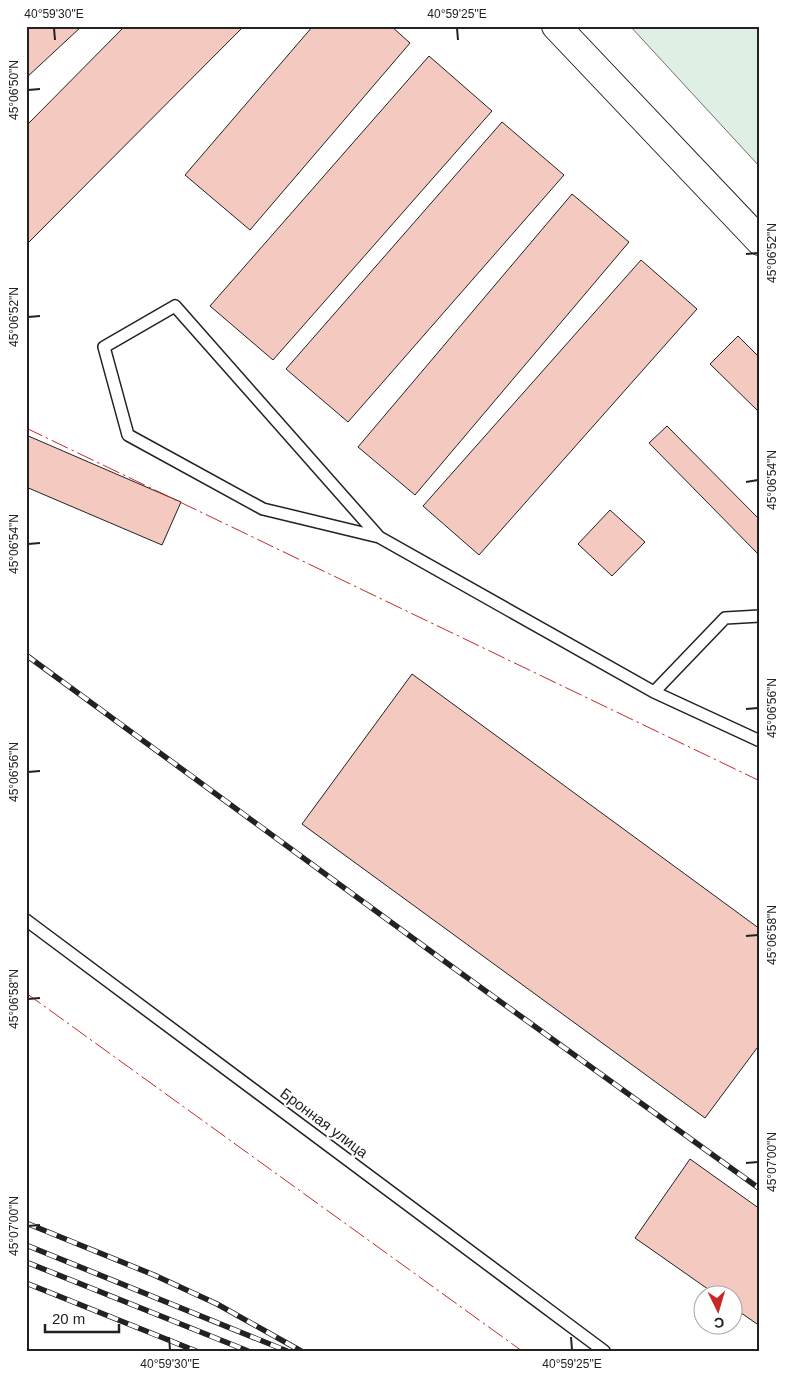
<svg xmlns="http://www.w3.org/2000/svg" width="786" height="1377" viewBox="0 0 786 1377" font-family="Arial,sans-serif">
<rect width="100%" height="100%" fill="#fff"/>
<path fill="#e0efe3" stroke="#6f6f6f" d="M630,26H760V167Z"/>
<path fill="#f3c9c0" stroke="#222" d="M26,26H82L26,78Z
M125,26H244L26,245V126Z
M313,26H391L410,43L250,230L185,175Z
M429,56L492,111L273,360L210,306Z
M502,122L564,175L348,422L286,369Z
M572,194L629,242L415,495L358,447Z
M641,260L697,309L479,555L423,506Z
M738,336L760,358V413L710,364Z
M667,426L760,520V556L649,443Z
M26,435L181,502L162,545L26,487Z
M610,510L645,542L612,576L578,544Z
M412,674L760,929V1044L705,1118L302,824Z
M690,1159L760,1209V1326L734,1308V1294H715L635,1238Z"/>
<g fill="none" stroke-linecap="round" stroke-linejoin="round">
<g stroke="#222" stroke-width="14">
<path id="service" d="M379,537L175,306L104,347L128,435L263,509L379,537L654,692L760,741
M654,692L725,618L760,616
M26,920L604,1351"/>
</g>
<g stroke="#222" stroke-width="30">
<path id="secondary" d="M556,26L760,241"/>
</g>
<use href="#service" stroke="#fff" stroke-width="11"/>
<use href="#secondary" stroke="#fff" stroke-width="28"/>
<g stroke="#222" stroke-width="5.5">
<path id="rail" d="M26,655L440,958L760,1189
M26,1223L154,1275L217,1304L301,1351
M26,1245L287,1351
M26,1262L248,1351
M26,1283L196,1351"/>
</g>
<use href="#rail" stroke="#fff" stroke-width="4" stroke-dasharray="11" stroke-linecap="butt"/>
<path stroke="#c62828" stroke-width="1" stroke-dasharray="18 4 2.5 4" stroke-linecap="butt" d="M26,428L760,781
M26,993L522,1351"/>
</g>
<path fill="none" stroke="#222" stroke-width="2" d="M54,28L55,40M457,28L458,40M28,90L40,89M746,254L758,253M28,317L40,316M746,482L758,480M28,544L40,543M746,709L758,708M28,772L40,771M746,936L758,935M28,999L40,998M746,1163L758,1162M28,1226L40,1225M169,1337L170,1350M571,1337L572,1350"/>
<g text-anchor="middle" stroke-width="4" stroke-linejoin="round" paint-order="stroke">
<g font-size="15" fill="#222" stroke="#fff">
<text transform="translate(324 1123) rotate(37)" y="5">Бронная улица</text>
</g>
</g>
<rect width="786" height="1377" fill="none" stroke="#ffffff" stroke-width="55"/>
<g transform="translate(718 1310) rotate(175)"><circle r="24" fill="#ffffff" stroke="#a7a7a7"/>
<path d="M0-4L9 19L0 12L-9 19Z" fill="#c62828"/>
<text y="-8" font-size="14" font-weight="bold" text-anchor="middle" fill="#222222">С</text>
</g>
<path d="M45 1324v8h74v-8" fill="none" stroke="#222222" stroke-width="2.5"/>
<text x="52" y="1324" font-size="15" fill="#222222" stroke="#ffffff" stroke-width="4" paint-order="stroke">20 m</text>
<rect x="28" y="28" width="730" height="1322" fill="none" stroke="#222" stroke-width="2"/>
<g font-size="12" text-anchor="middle" fill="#222">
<text x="54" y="18">40°59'30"E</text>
<text x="457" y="18">40°59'25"E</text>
<text transform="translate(14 90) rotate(-90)" y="4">45°06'50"N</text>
<text transform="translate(772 253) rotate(-90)" y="4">45°06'52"N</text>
<text transform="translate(14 317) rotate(-90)" y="4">45°06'52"N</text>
<text transform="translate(772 480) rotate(-90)" y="4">45°06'54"N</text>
<text transform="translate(14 544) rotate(-90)" y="4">45°06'54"N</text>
<text transform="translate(772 708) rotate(-90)" y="4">45°06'56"N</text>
<text transform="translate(14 772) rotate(-90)" y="4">45°06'56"N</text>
<text transform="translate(772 935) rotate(-90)" y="4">45°06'58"N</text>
<text transform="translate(14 999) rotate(-90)" y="4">45°06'58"N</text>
<text transform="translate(772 1162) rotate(-90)" y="4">45°07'00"N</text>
<text transform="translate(14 1226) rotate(-90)" y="4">45°07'00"N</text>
<text x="170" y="1368">40°59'30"E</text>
<text x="572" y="1368">40°59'25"E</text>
</g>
</svg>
